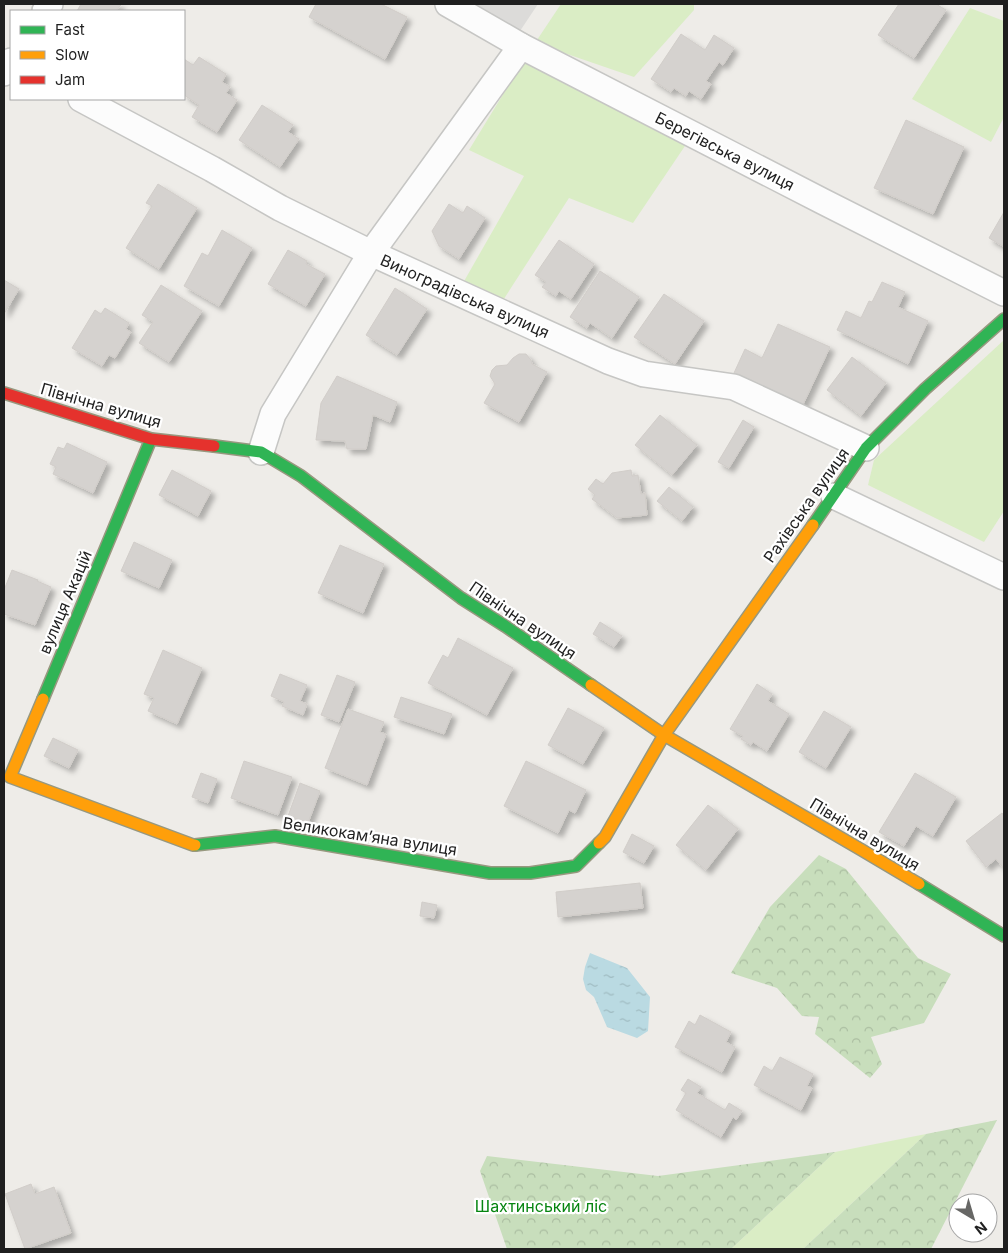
<svg xmlns="http://www.w3.org/2000/svg" width="1008" height="1253" viewBox="0 0 1008 1253" font-family="Inter,sans-serif">
	<style>
		.religious { fill: #dcdbd9 }
		.grass { fill: #daedc5 }
		.forest { fill: url(#forest-crowns) }
		.water { fill: url(#water-ripples) }
		.building { fill: #d5d2cf; stroke: #d1cdc9; filter: url(#shadow) }
		.lines { fill: none; stroke-linecap: round; stroke-linejoin: round }
		.street-casing { stroke: #c6c6c4; stroke-width: 28 }
		.fast-casing { stroke: #97987f; stroke-width: 14 }
		.slow-casing { stroke: #97987f; stroke-width: 14 }
		.jam-casing { stroke: #97987f; stroke-width: 14 }
		.street { stroke: #fcfcfc; stroke-width: 25 }
		.fast { stroke: #30b455; stroke-width: 11 }
		.slow { stroke: #ff9f0a; stroke-width: 11 }
		.jam { stroke: #e5322d; stroke-width: 11 }
		.labels { text-anchor: middle; stroke-width: 4.5; stroke-linejoin: round; paint-order: stroke }
		.street-label { font-size: 16px; fill: #1f1f1f; stroke: #fff }
		.park-label { font-size: 16px; fill: #068510; stroke: #fff }
	</style>
	<defs>
		<pattern id="forest-crowns" width="20" height="18" patternUnits="userSpaceOnUse" patternTransform="scale(1.25)"><rect width="20" height="18" fill="#c8debc"/><path d="M2 6a3 3 0 1 1 6 0M12 15a3 3 0 1 1 6 0" fill="none" stroke="#abbea1"/></pattern>
		<pattern id="water-ripples" width="26" height="14" patternUnits="userSpaceOnUse" patternTransform="scale(1.25)"><rect width="26" height="14" fill="#badae2"/><path d="M2 4q2-2 4 0t4 0M15 11q2-2 4 0t4 0" fill="none" stroke="#9fbbc1"/></pattern>
		<filter id="shadow"><feDropShadow dx="4.5" dy="4.5" stdDeviation="2.5" flood-color="#0004"/></filter>
	</defs>
	<rect width="100%" height="100%" fill="#eeece8"/>
	<polygon class="religious" points="465,4 538,4 518,34"/>
	<g class="grass">
		<polygon points="561,4 694,4 694,10 634,77 535,43"/>
		<polygon points="970,8 1004,21 1004,117 991,142 912,99"/>
		<polygon points="526,57 687,143 633,223 569,198 500,305 463,283 524,176 469,150"/>
		<polygon points="1004,340 1004,511 984,542 868,485 874,460"/>
		<polygon points="926,1134 803,1249 731,1249 835,1152"/>
	</g>
	<g class="forest">
		<polygon points="819,855 846,869 918,958 951,974 924,1023 871,1037 882,1064 870,1078 815,1034 819,1017 802,1016 777,988 731,973 770,907"/>
		<polygon points="997,1120 931,1249 803,1249 926,1134"/>
		<polygon points="835,1152 731,1249 507,1249 480,1171 487,1156 658,1176"/>
	</g>
	<polygon class="water" points="590,953 627,968 650,997 648,1031 637,1038 607,1027 594,997 586,990 583,979 585,967"/>
	<g class="building">
		<polygon points="81,4 119,4 121,5 116,11 77,11"/>
		<polygon points="316,4 381,4 407,17 385,59 309,17"/>
		<polygon points="899,4 936,4 946,10 914,58 878,35"/>
		<polygon points="681,34 705,50 714,35 734,48 723,65 719,62 706,81 711,84 701,99 689,91 686,96 674,88 671,92 651,79"/>
		<polygon points="199,57 226,74 222,82 230,87 226,93 237,100 217,132 192,117 199,105 184,95 184,59 193,65"/>
		<polygon points="262,105 293,125 288,132 299,139 280,167 239,140"/>
		<polygon points="906,120 964,147 933,214 874,188"/>
		<polygon points="158,184 197,208 159,269 126,248 152,206 146,203"/>
		<polygon points="449,204 463,213 467,206 485,218 459,259 439,246 432,231"/>
		<polygon points="1004,212 1004,247 989,238"/>
		<polygon points="222,230 252,248 219,306 184,286 202,253 208,256"/>
		<polygon points="559,240 594,264 571,299 559,291 556,296 542,287 546,282 535,275"/>
		<polygon points="288,250 307,261 306,264 325,274 306,306 268,284"/>
		<polygon points="600,271 639,297 612,338 590,323 587,328 570,317"/>
		<polygon points="4,280 19,289 4,314"/>
		<polygon points="882,282 905,292 898,307 928,321 908,364 837,330 846,311 861,318 869,301 872,302"/>
		<polygon points="161,285 202,311 169,362 139,343 153,322 142,315"/>
		<polygon points="395,288 427,309 397,355 366,335"/>
		<polygon points="664,294 704,321 675,364 634,337"/>
		<polygon points="105,308 129,323 126,329 131,332 115,358 109,355 102,366 72,348 95,310 101,314"/>
		<polygon points="778,324 830,347 800,411 757,391 760,385 734,373 745,349 762,358"/>
		<polygon points="519,354 526,354 531,360 532,364 547,372 519,422 484,403 495,384 490,376 492,370 496,366 507,365 513,358"/>
		<polygon points="852,357 886,383 861,416 827,390"/>
		<polygon points="337,376 397,402 390,422 373,415 366,449 347,449 345,441 316,440 321,403"/>
		<polygon points="660,415 697,445 672,475 635,445"/>
		<polygon points="743,420 754,427 729,468 718,462"/>
		<polygon points="67,443 107,462 93,493 53,474 56,467 50,464 58,447 64,449"/>
		<polygon points="172,470 211,491 198,516 159,495"/>
		<polygon points="631,470 632,476 638,475 641,494 645,493 647,515 617,518 592,499 595,495 588,489 596,479 603,484 612,473"/>
		<polygon points="669,487 693,507 682,521 657,501"/>
		<polygon points="134,542 172,560 159,588 121,571"/>
		<polygon points="340,545 384,564 363,613 318,593"/>
		<polygon points="12,570 38,580 37,581 51,587 35,625 4,614 4,590"/>
		<polygon points="600,622 622,636 614,647 593,634"/>
		<polygon points="458,638 513,668 487,715 428,683 443,655 448,658"/>
		<polygon points="163,650 202,668 177,724 148,711 154,698 144,694"/>
		<polygon points="280,674 307,685 300,701 307,704 303,715 282,706 284,702 271,696"/>
		<polygon points="337,675 355,682 339,722 321,715"/>
		<polygon points="757,684 772,694 768,701 789,714 767,751 753,742 751,745 741,739 743,736 730,729"/>
		<polygon points="401,697 452,714 444,734 394,717"/>
		<polygon points="568,708 604,728 583,764 548,745"/>
		<polygon points="348,709 384,722 380,732 386,734 367,785 325,768"/>
		<polygon points="824,711 851,727 826,768 799,752"/>
		<polygon points="53,738 78,750 69,768 44,756"/>
		<polygon points="244,761 292,777 278,815 231,798"/>
		<polygon points="526,761 586,790 575,813 569,810 558,833 504,806"/>
		<polygon points="201,773 217,779 208,803 192,797"/>
		<polygon points="915,773 956,797 933,836 916,826 904,846 879,832"/>
		<polygon points="300,783 320,791 308,823 288,816"/>
		<polygon points="708,805 738,829 706,870 676,845"/>
		<polygon points="1002,813 1004,816 1004,869 996,859 986,867 966,841"/>
		<polygon points="632,834 654,846 644,863 623,852"/>
		<polygon points="640,883 643,908 558,917 556,892"/>
		<polygon points="422,902 437,905 434,918 420,916"/>
		<polygon points="700,1015 731,1032 726,1042 735,1047 722,1072 675,1047 689,1021 695,1025"/>
		<polygon points="780,1057 813,1074 807,1086 812,1088 801,1110 754,1085 764,1066 772,1071"/>
		<polygon points="688,1079 701,1087 697,1093 725,1110 729,1103 742,1111 736,1120 733,1117 721,1137 676,1110 686,1093 681,1090"/>
		<polygon points="31,1184 35,1194 54,1187 71,1233 25,1249 5,1194"/>
	</g>
	<g class="lines">
		<g class="street-casing">
			<g id="street">
				<polyline points="448,4 521,46 822,201 1004,293"/>
				<polyline points="45,11 50,4"/>
				<polyline points="4,73 11,61"/>
				<polyline points="81,99 212,169 280,208 371,253 608,361 644,374 734,387 866,448"/>
				<polyline points="261,452 273,414 371,253 521,46"/>
				<polyline points="834,496 1004,577"/>
			</g>
		</g>
		<g class="fast-casing">
			<g id="fast">
				<polyline points="214,446 261,452 301,476 461,598 505,626 591,685"/>
				<polyline points="813,525 866,448 925,389 1004,319"/>
				<polyline points="43,699 151,439"/>
				<polyline points="195,845 275,836 490,873 530,873 576,866 599,843"/>
				<polyline points="919,884 1004,936"/>
			</g>
		</g>
		<g class="slow-casing">
			<g id="slow">
				<polyline points="591,685 664,735 860,849 919,884"/>
				<polyline points="43,699 10,777 193,845 195,845"/>
				<polyline points="599,843 605,837 664,735 813,525"/>
			</g>
		</g>
		<g class="jam-casing">
			<polyline id="jam" points="4,393 151,439 214,446"/>
		</g>
		<use href="#street" class="street"/>
		<use href="#fast" class="fast"/>
		<use href="#slow" class="slow"/>
		<use href="#jam" class="jam"/>
	</g>
	<g class="labels">
		<g class="street-label">
			<text transform="translate(725 151) rotate(27)" y="6">Берегівська вулиця</text>
			<text transform="translate(465 296) rotate(24)" y="6">Виноградівська вулиця</text>
			<text transform="translate(101 405) rotate(16)" y="6">Північна вулиця</text>
			<text transform="translate(806 505) rotate(-55)" y="6">Рахівська вулиця</text>
			<text transform="translate(65 602) rotate(-67)" y="6">вулиця Акацій</text>
			<text transform="translate(523 620) rotate(34)" y="6">Північна вулиця</text>
			<text transform="translate(865 834) rotate(31)" y="6">Північна вулиця</text>
			<text transform="translate(370 836) rotate(9)" y="6">Великокамʼяна вулиця</text>
		</g>
		<g class="park-label">
			<text x="541" y="1212">Шахтинський ліс</text>
		</g>
	</g>
	<rect width="1008" height="1253" fill="none" stroke="#1f1f1f" stroke-width="10"/>
	<rect x="10" y="10" width="175" height="90" fill="#ffffff" stroke="#a5a5a5"/>
	<rect x="20" y="26" width="25" height="8" fill="#30b455" stroke="#a5a5a5"/>
	<text x="55" y="35" font-size="15" fill="#1f1f1f">Fast</text>
	<rect x="20" y="51" width="25" height="8" fill="#ff9f0a" stroke="#a5a5a5"/>
	<text x="55" y="60" font-size="15" fill="#1f1f1f">Slow</text>
	<rect x="20" y="76" width="25" height="8" fill="#e5322d" stroke="#a5a5a5"/>
	<text x="55" y="85" font-size="15" fill="#1f1f1f">Jam</text>
	<g transform="translate(973 1218) rotate(142)"><circle r="24" fill="#ffffff" stroke="#a5a5a5"/>
	<path d="M0-4L9 19L0 12L-9 19Z" fill="#676765"/>
	<text y="-8" font-size="14" font-weight="bold" text-anchor="middle" fill="#1f1f1f">N</text>
	</g>
</svg>
